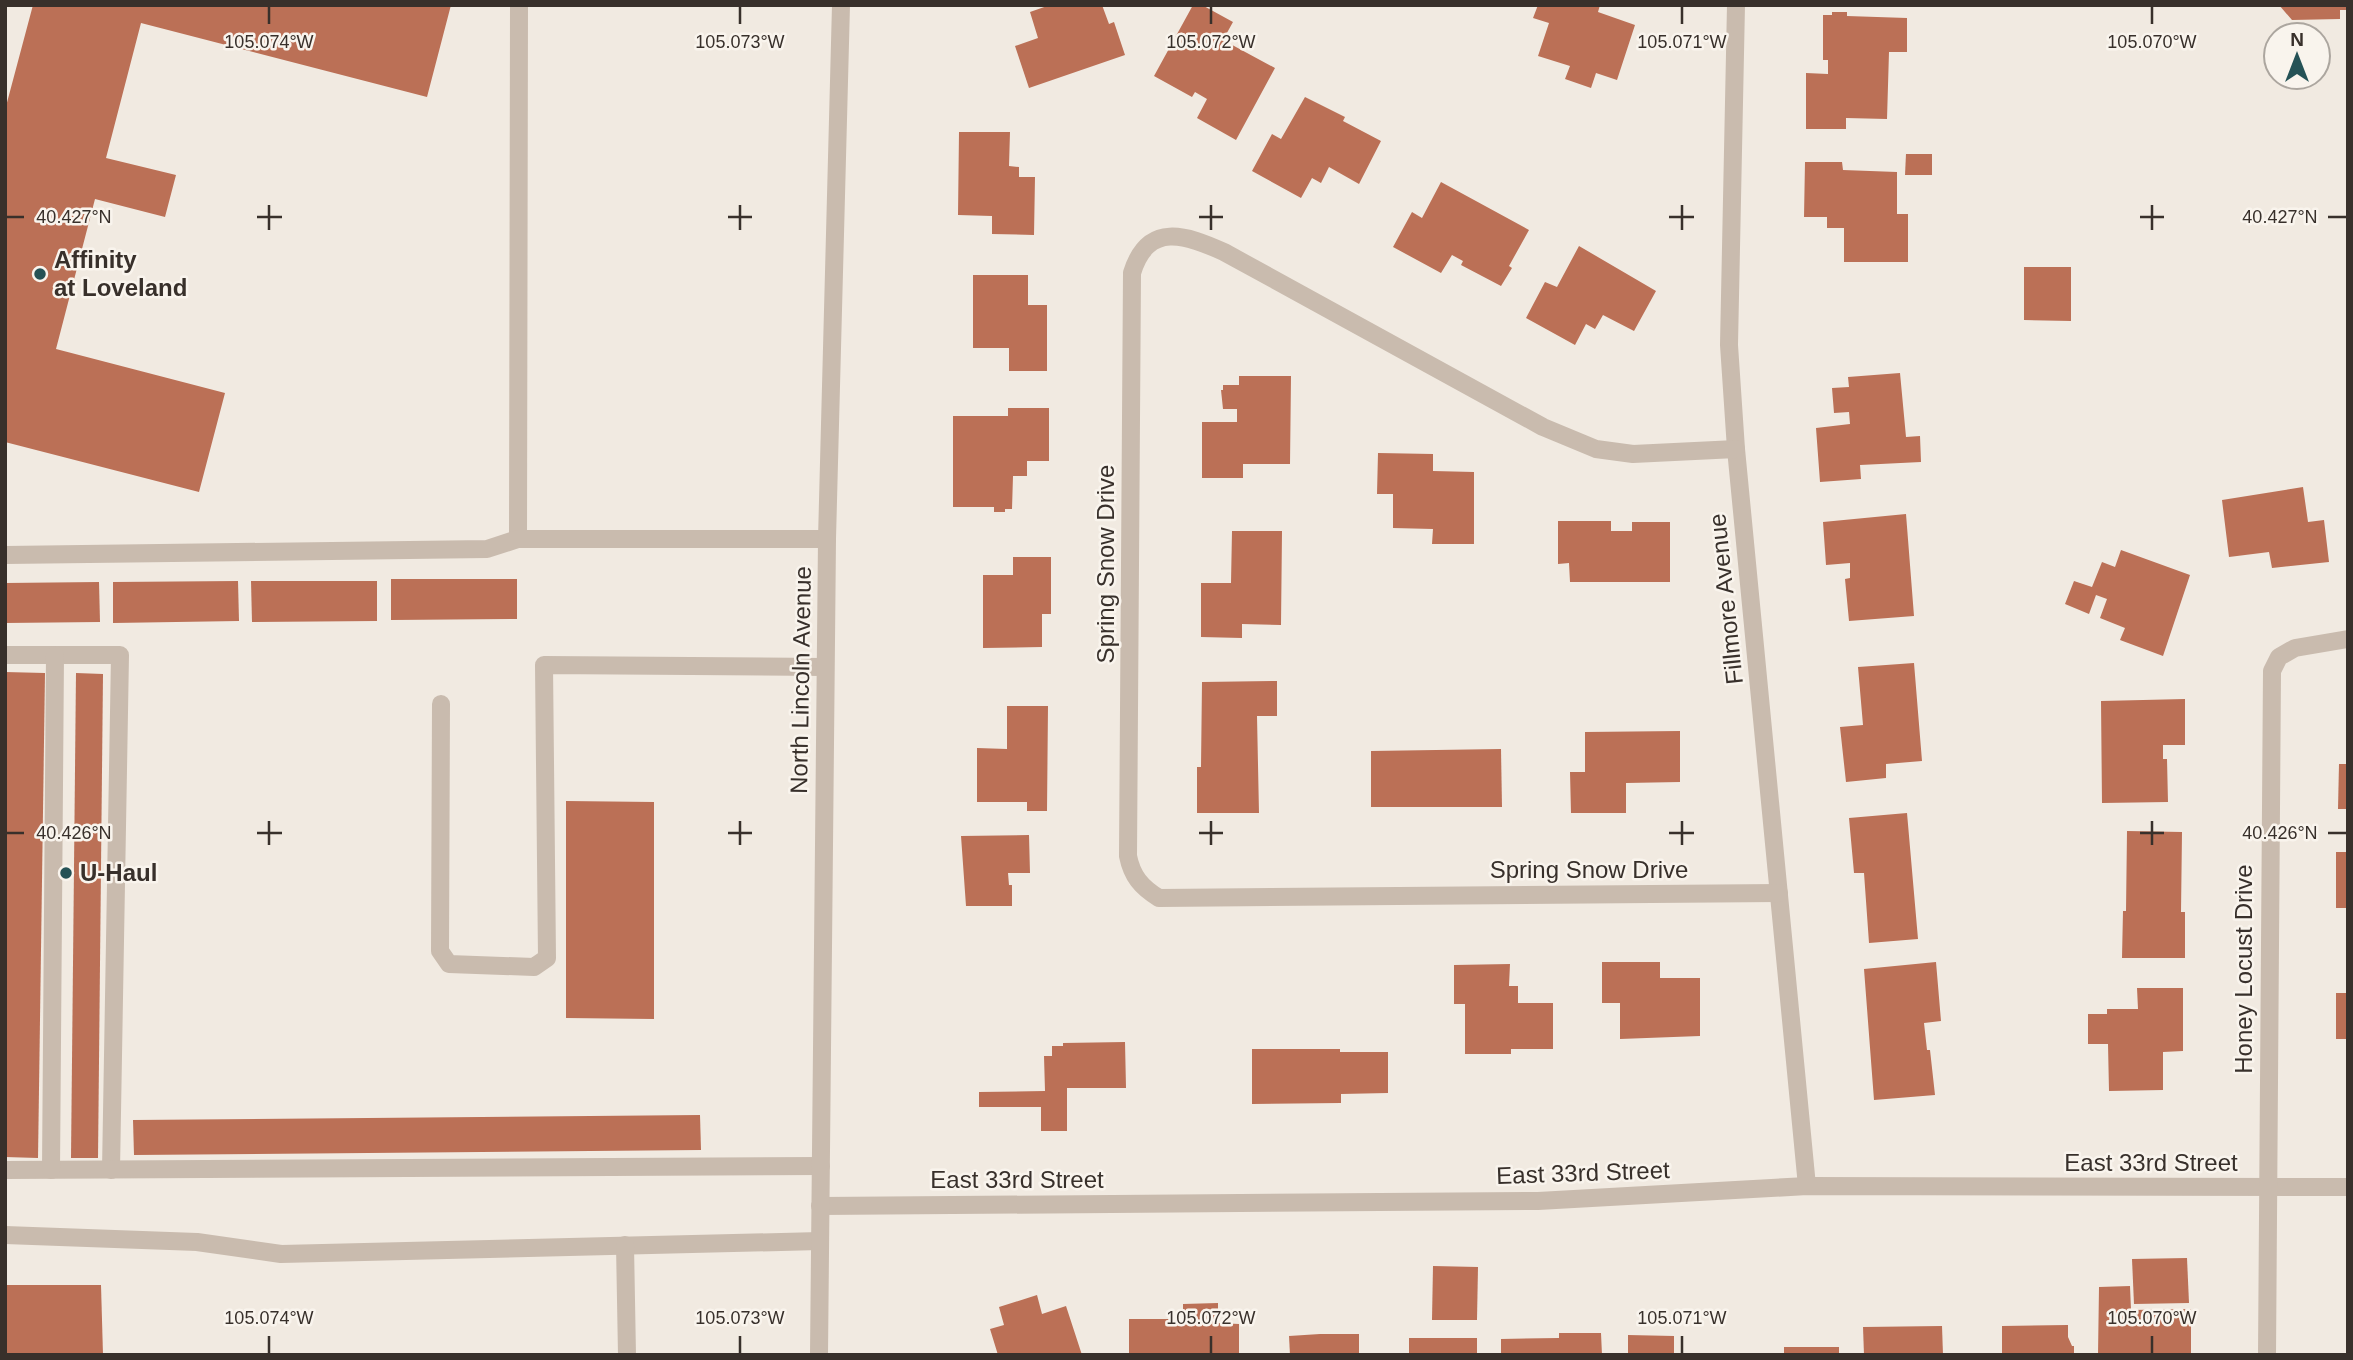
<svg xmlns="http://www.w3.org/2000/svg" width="2353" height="1360" viewBox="0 0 2353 1360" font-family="Helvetica,sans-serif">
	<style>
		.building { fill: #bb7056 }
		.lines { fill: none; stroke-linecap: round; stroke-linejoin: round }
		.minor { stroke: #c9bbae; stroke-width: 18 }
		.ticks { fill: none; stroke: #38302b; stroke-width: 2.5 }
		.poi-dot { fill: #255256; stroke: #f9f4ed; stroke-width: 2.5 }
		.labels { text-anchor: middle; stroke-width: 5; stroke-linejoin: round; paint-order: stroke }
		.poi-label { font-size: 24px; font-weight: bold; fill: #38302b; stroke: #f9f4ed; text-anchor: start }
		.street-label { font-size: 24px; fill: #38302b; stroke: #f9f4ed }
		.ticks-label { font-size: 18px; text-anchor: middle; fill: #38302b; stroke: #f9f4ed; stroke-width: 5; stroke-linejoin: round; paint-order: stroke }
	</style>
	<rect width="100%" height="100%" fill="#f1eae1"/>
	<g class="building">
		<polygon points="33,5 451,5 427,97 141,23 106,158 176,175 165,217 95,199 56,349 225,393 199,492 5,442 5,110"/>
		<polygon points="1050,5 1102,5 1109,24 1114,22 1125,55 1029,88 1015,46 1038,38 1030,12"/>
		<polygon points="1193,5 1202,5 1233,22 1223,40 1275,68 1236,140 1197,118 1207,99 1195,92 1192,97 1154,76"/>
		<polygon points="1538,5 1600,5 1598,12 1635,25 1617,80 1596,73 1591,88 1565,79 1570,66 1538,56 1549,23 1533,18"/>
		<polygon points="2279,5 2348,5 2348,10 2340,10 2340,19 2292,20"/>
		<polygon points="1832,12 1847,12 1847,16 1907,18 1907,52 1889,52 1887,119 1846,118 1846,129 1806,129 1806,73 1828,74 1828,60 1823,60 1823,15 1832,15"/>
		<polygon points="1305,97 1345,117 1343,121 1381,141 1359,184 1329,167 1321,183 1312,178 1301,198 1252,171 1272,134 1281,139"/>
		<polygon points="959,132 1010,132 1009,166 1019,167 1019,177 1035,177 1034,235 992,234 992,216 958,215"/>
		<polygon points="1906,154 1932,154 1932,175 1905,175"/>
		<polygon points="1805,162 1842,162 1843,170 1897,172 1897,214 1908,214 1908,262 1844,262 1844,228 1827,228 1827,217 1804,217"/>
		<polygon points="1441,182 1529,230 1509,266 1512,268 1501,286 1461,265 1463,261 1452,255 1441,273 1393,247 1412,212 1422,218"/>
		<polygon points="1579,246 1656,291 1634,331 1603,315 1595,329 1586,324 1575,345 1526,318 1545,282 1557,287"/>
		<polygon points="2024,267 2071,267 2071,321 2024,320"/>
		<polygon points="973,275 1028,275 1028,305 1047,305 1047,371 1009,371 1009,348 973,348"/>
		<polygon points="1900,373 1906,437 1920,436 1921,462 1860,465 1861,479 1820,482 1816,428 1850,424 1849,412 1834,413 1832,388 1849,387 1848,377"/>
		<polygon points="1239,376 1291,376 1290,464 1243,464 1243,478 1202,478 1202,422 1237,422 1237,409 1223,409 1221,390 1223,390 1223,385 1239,385"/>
		<polygon points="1008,408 1049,408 1049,461 1027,461 1027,476 1013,476 1012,509 1005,509 1005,512 994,512 994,507 953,507 953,416 1008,416"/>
		<polygon points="1378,453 1433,454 1433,471 1474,472 1474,544 1432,544 1433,529 1393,528 1393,494 1377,494"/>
		<polygon points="2303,487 2308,522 2324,520 2329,562 2272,568 2269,552 2229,557 2222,500"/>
		<polygon points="1906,514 1914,616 1849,621 1845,579 1850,578 1850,563 1826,565 1823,522"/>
		<polygon points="1558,521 1611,521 1611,531 1632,531 1632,522 1670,522 1670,582 1570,582 1569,563 1558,564"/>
		<polygon points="1232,531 1282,531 1281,625 1242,624 1242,638 1201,637 1201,583 1231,583"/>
		<polygon points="2121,550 2190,575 2163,656 2120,640 2125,628 2100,618 2107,599 2096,595 2089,614 2065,604 2074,581 2092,587 2102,562 2115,567"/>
		<polygon points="1013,557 1051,557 1051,614 1042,614 1042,647 983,648 983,575 1013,575"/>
		<polygon points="391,579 517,579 517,619 391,620"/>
		<polygon points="238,581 239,621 113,623 113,582"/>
		<polygon points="251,581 377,581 377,621 252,622"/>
		<polygon points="99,582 100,622 5,623 5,583"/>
		<polygon points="1914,663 1922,761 1886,764 1886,778 1846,782 1840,727 1863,725 1858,667"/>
		<polygon points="5,672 45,673 38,1158 5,1157"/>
		<polygon points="76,673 103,674 98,1158 71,1158"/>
		<polygon points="1277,681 1277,716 1257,716 1259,813 1197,813 1197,767 1201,767 1202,682"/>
		<polygon points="2185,699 2185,745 2163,745 2163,759 2167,759 2168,802 2102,803 2101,701"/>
		<polygon points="1007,706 1048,706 1047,811 1027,811 1027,802 977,802 977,748 1007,749"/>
		<polygon points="1680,731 1680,782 1626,783 1626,813 1571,813 1570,772 1585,772 1585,732"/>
		<polygon points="1501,749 1502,807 1371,807 1371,751"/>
		<polygon points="2339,764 2348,764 2348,809 2338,809"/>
		<polygon points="566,801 654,802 654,1019 566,1018"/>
		<polygon points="1907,813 1918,939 1869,943 1864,873 1854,873 1849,818"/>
		<polygon points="2127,831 2182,832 2181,912 2185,912 2185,958 2122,958 2123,911 2126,911"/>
		<polygon points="1029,835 1030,873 1008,873 1009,885 1012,885 1012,906 966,906 961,836"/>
		<rect x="2336" y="852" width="12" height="56"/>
		<polygon points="1602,962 1660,962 1660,978 1700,978 1700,1036 1620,1039 1620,1003 1602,1003"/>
		<polygon points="1936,962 1941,1021 1924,1023 1927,1050 1930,1050 1935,1095 1874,1100 1864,969"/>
		<polygon points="1510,964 1509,986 1518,986 1518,1003 1553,1003 1553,1049 1511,1049 1511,1054 1465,1054 1465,1004 1454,1004 1454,965"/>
		<polygon points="2137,988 2183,988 2183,1051 2163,1052 2163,1090 2109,1091 2108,1044 2088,1044 2088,1014 2107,1014 2107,1009 2138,1009"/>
		<rect x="2336" y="993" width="12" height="46"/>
		<polygon points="1125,1042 1126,1088 1067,1088 1067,1131 1041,1131 1041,1107 979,1107 979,1092 1045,1091 1044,1056 1052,1056 1052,1046 1063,1046 1063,1043"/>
		<polygon points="1252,1049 1340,1049 1340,1052 1388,1052 1388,1093 1341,1094 1341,1103 1252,1104"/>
		<polygon points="700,1115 701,1150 134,1155 133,1120"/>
		<polygon points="2187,1258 2189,1303 2134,1304 2132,1259"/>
		<polygon points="1433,1266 1478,1267 1477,1320 1432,1320"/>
		<polygon points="5,1285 101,1285 103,1355 5,1355"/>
		<polygon points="2130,1286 2131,1310 2191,1309 2191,1355 2098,1355 2099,1287"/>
		<polygon points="1037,1295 1042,1314 1066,1306 1082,1355 998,1355 990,1329 1004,1325 999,1307"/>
		<polygon points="1218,1303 1218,1323 1239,1324 1239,1355 1129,1355 1129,1319 1174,1319 1174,1324 1183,1323 1183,1304"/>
		<polygon points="2068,1325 2068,1337 2072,1346 2074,1346 2074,1355 2002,1355 2002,1326"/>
		<polygon points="1942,1326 1943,1355 1864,1355 1863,1327"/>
		<polygon points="1559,1333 1601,1333 1602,1355 1501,1355 1501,1339 1559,1338"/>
		<polygon points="1320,1334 1359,1334 1359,1355 1290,1355 1289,1336"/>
		<polygon points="1628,1335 1674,1336 1674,1355 1628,1355"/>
		<rect x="1409" y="1338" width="68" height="17"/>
		<rect x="1784" y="1347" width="55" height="8"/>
	</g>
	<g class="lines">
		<g class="minor">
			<polyline points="1736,5 1729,345 1736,449 1807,1186"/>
			<path d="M1736,449L1633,454L1596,449L1543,427L1224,252C1186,235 1148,221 1132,273L1128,856C1132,876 1141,887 1159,898L1779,893"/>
			<polyline points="518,539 519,5"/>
			<polyline points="5,555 487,549 518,539 827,539"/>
			<polyline points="5,655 120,655 111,1170"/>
			<polyline points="441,704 440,951 449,964 534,967 547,958 544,665 825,667"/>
			<polyline points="5,1170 821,1166"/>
			<polyline points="51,1170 55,655"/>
			<polyline points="820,1206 1538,1201 1807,1186 2348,1187"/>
			<polyline points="5,1235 197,1242 281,1254 820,1241"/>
			<polyline points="625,1245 627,1355"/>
			<polyline points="819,1355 827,539 841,5"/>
			<polyline points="2267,1355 2272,671 2279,657 2295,648 2348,639"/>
		</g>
	</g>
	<path class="ticks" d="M269,7V24M740,7V24M1211,7V24M1682,7V24M2152,7V24M269,205V230M740,205V230M1211,205V230M1682,205V230M2152,205V230M7,217H24M257,217H282M728,217H752M1199,217H1223M1669,217H1694M2140,217H2164M2328,217H2346M269,821V845M740,821V845M1211,821V845M1682,821V845M2152,821V845M7,833H24M257,833H282M728,833H752M1199,833H1223M1669,833H1694M2140,833H2164M2328,833H2346M269,1336V1353M740,1336V1353M1211,1336V1353M1682,1336V1353M2152,1336V1353"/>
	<g class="poi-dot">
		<circle cx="40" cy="274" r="7"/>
		<circle cx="66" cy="873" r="7"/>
	</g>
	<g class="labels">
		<g class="poi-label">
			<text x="54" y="268">Affinity<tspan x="54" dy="28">at Loveland</tspan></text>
			<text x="80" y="881">U-Haul</text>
		</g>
		<g class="street-label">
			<text transform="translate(1106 564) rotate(-90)" y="8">Spring Snow Drive</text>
			<text transform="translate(1726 599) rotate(-96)" y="8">Fillmore Avenue</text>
			<text transform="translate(801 680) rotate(-89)" y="8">North Lincoln Avenue</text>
			<text x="1589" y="878">Spring Snow Drive</text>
			<text transform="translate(2244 969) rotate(-90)" y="8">Honey Locust Drive</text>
			<text x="2151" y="1171">East 33rd Street</text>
			<text transform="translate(1583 1173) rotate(-2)" y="8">East 33rd Street</text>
			<text x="1017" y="1188">East 33rd Street</text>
		</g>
	</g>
	<g class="ticks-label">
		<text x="269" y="48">105.074°W</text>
		<text x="740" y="48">105.073°W</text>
		<text x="1211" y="48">105.072°W</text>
		<text x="1682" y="48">105.071°W</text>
		<text x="2152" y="48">105.070°W</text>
		<text x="74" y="223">40.427°N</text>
		<text x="2280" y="223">40.427°N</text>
		<text x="74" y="839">40.426°N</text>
		<text x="2280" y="839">40.426°N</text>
		<text x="269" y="1324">105.074°W</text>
		<text x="740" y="1324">105.073°W</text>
		<text x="1211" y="1324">105.072°W</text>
		<text x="1682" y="1324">105.071°W</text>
		<text x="2152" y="1324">105.070°W</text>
	</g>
	<rect width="2353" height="1360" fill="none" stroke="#38302b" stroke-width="14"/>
	<g transform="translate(2297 56)"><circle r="33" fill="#f9f4ed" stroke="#aca69f" stroke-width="2"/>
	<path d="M0-5L12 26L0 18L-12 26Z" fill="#255256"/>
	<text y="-10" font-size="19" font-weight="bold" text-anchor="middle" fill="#38302b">N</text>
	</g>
</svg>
